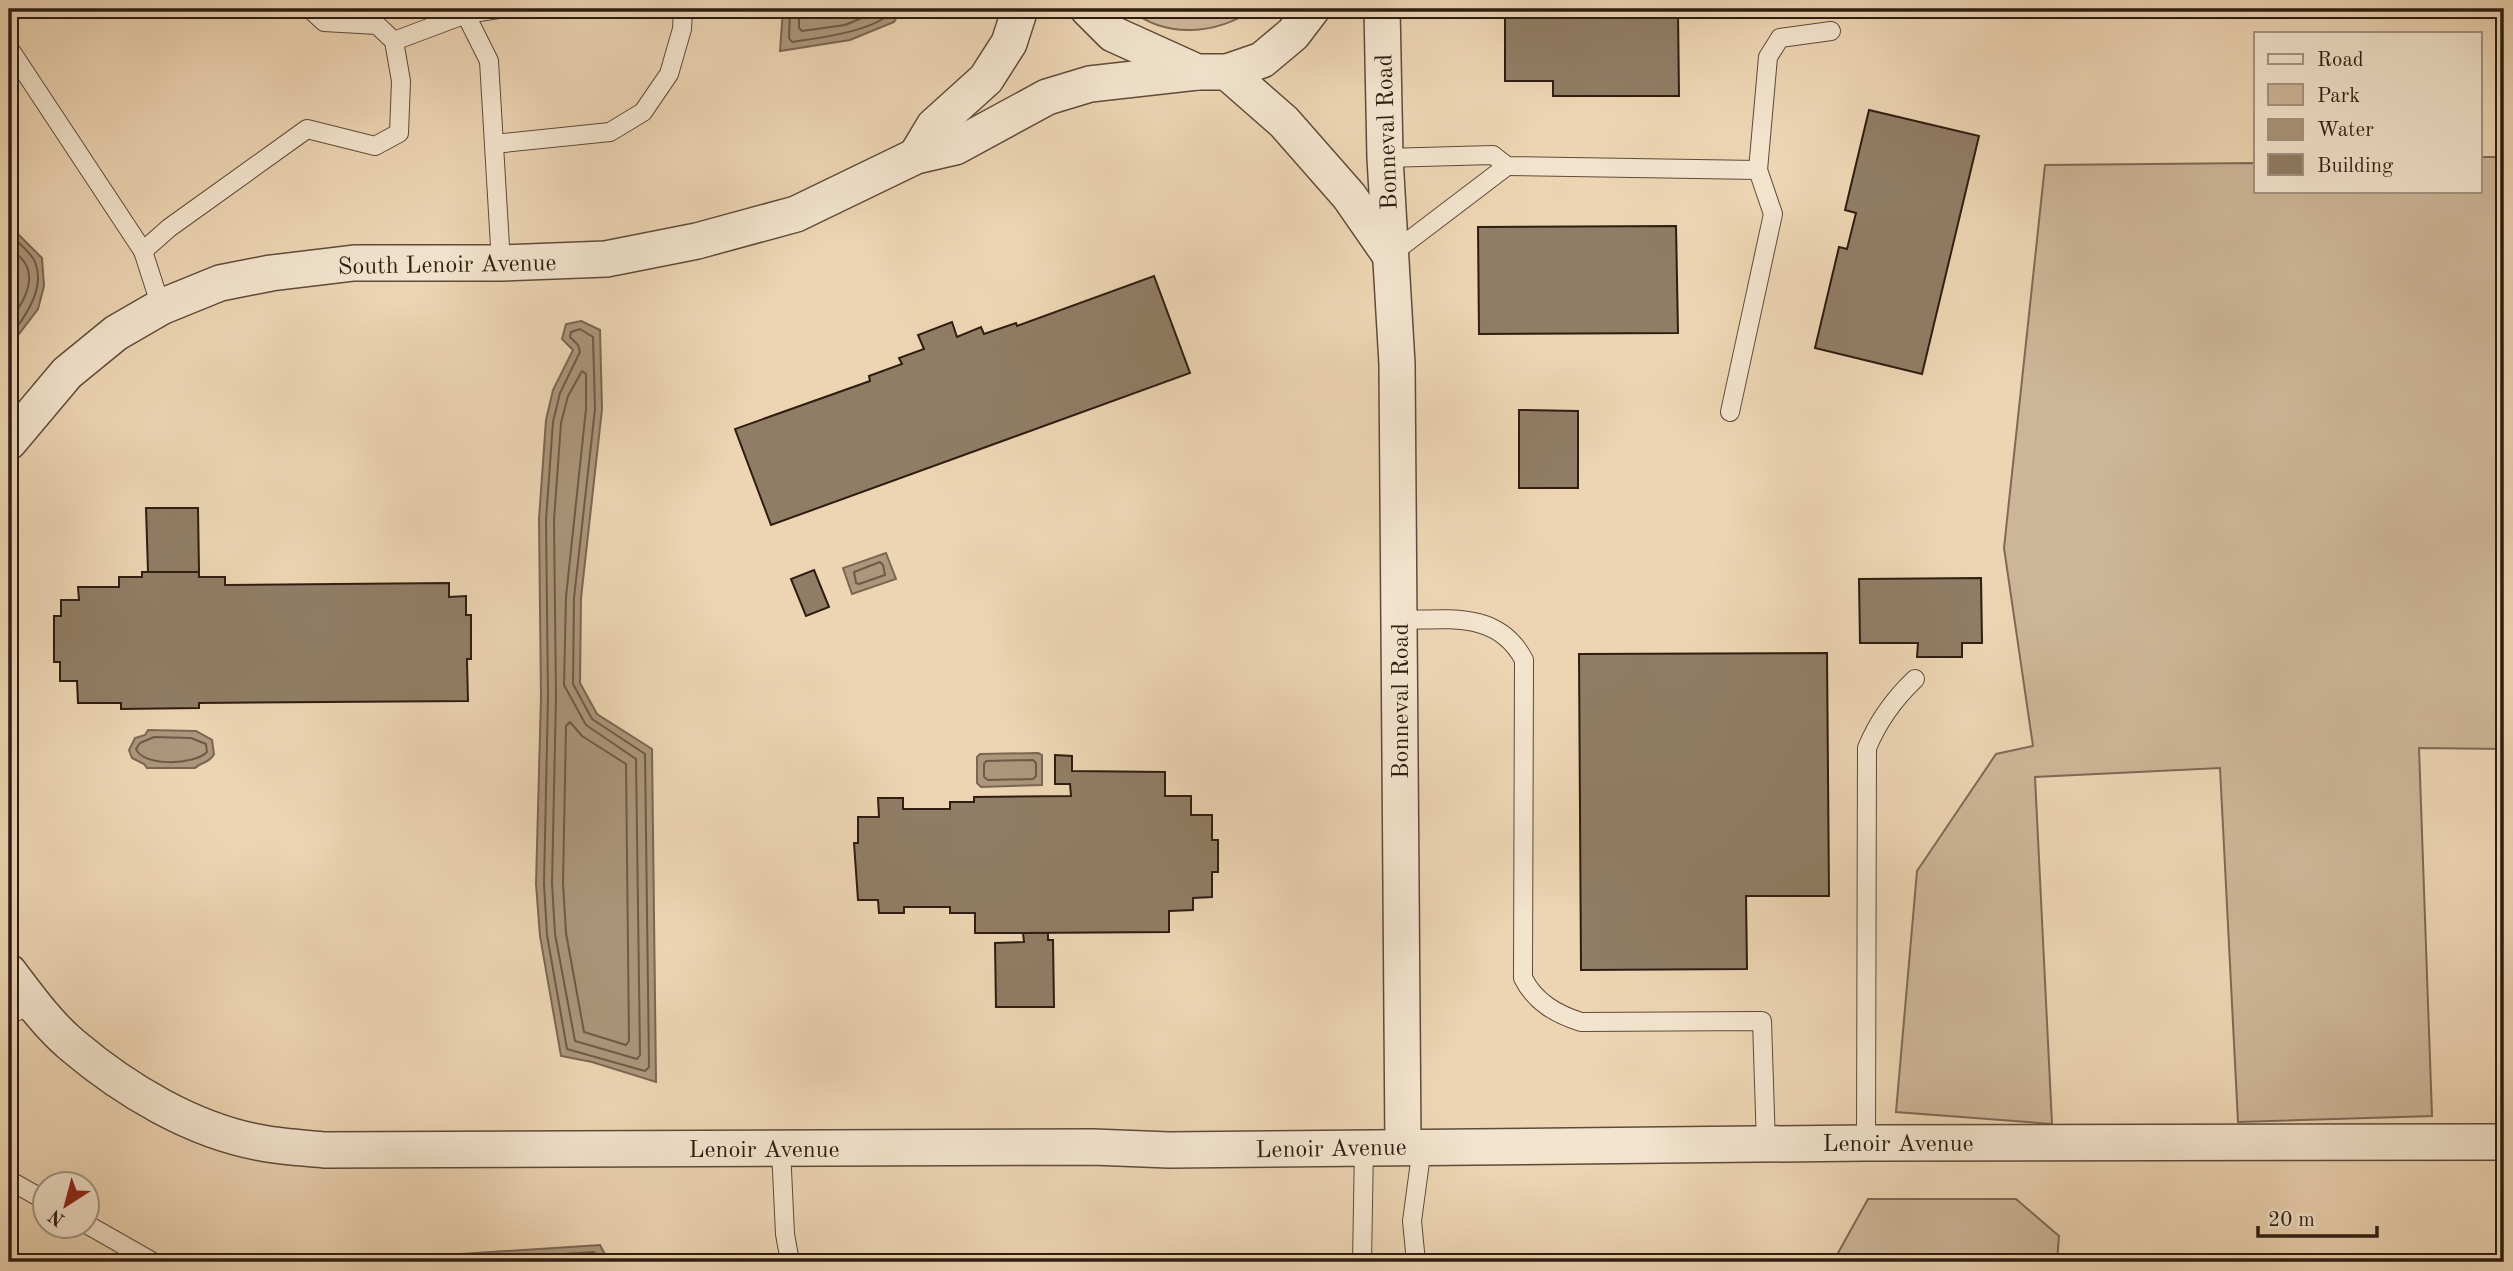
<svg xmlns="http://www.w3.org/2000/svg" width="2513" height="1271" viewBox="0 0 2513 1271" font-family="'Old Standard TT',serif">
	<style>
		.green { fill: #cdb698; stroke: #7e6a55; stroke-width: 2 }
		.water { fill: #ac967c; stroke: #7a6652; stroke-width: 2 }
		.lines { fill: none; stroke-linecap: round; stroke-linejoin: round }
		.shore { stroke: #6d5a47; stroke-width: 2 }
		.building { fill: #917d66; stroke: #2e1d12; stroke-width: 2 }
		.service-casing { stroke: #5e4b3a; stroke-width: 20 }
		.minor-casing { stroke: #5e4b3a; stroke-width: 38 }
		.service { stroke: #f3e4ce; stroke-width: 18 }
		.minor { stroke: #f3e4ce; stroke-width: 35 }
		.labels { text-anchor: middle; stroke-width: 7; stroke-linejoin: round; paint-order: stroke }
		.street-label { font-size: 24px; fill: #2e1d12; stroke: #f3e4ce }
	</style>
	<rect width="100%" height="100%" fill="#edd5b3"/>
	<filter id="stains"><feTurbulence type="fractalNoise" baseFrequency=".00286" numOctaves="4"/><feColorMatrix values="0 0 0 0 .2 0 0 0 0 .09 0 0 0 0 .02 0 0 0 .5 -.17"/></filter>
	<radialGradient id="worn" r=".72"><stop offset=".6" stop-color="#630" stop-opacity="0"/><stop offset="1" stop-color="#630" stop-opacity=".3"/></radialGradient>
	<g class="green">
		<path d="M1129,9H1254C1216,35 1166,39 1129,9Z"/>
		<polygon points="2480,157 2504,157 2504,749 2419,748 2432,1116 2238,1122 2220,768 2035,777 2052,1124 1896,1112 1917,871 1996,754 2033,746 2004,548 2045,165 2256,163 2256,191 2480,191"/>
		<polygon points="1868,1199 2016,1199 2059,1236 2057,1262 1833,1262"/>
	</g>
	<g class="water">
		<polygon points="783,9 902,9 894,22 850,40 780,51"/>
		<polygon points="9,225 42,258 44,286 38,309 9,347"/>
		<polygon points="581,321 600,330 602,409 581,598 580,683 597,714 652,749 656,1082 592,1062 561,1056 540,936 536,884 541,697 539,519 546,420 553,390 573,350 562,339 566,324"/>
		<polygon points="886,553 896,579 852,594 843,568"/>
		<path d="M148,730L196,731L212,740L214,754C210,763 201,762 195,768H147L144,764L132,758L129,750L135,738L145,735Z"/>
		<polygon points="1038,753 1042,755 1042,785 981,787 977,783 977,757 980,754"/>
		<polygon points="600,1245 609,1262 352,1262 353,1261"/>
	</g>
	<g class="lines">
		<g class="shore">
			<path d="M790,9L789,38L792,42C818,38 879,31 894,9"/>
			<polyline points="799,9 799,28 802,31 845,25 883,9"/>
			<path d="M9,233C16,241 31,252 35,262C46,288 25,318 9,337"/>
			<path d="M9,246C14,251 21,257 25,263C37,283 20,307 9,322"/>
			<polygon points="580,329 593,337 595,409 574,598 573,684 592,719 645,754 649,1067 645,1071 567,1049 547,935 544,884 548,697 546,520 553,422 560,393 580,352 578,345 570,337 571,332"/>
			<polygon points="582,371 586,374 586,409 566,597 564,685 586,725 636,759 640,1055 637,1059 575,1041 555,934 552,883 556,697 554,520 561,423 568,396"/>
			<polygon points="880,562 883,565 885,575 859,584 856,583 854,572"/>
			<polygon points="570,722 582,736 626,764 629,1041 626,1045 584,1032 566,933 563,883 566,726"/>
			<path d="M154,737L191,738L206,744L207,752C195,765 143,767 136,749L140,743Z"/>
			<polygon points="1033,760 1036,763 1036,776 1033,779 988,780 984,777 984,764 986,761"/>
			<polyline points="443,1262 594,1252 601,1262"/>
		</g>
	</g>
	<g class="building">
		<polygon points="1505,9 1613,9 1613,13 1678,13 1679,96 1553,96 1553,81 1505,81"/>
		<polygon points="1869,110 1979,136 1922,374 1815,348 1839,247 1847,249 1856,213 1845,210"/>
		<polygon points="1676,226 1678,333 1479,334 1478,227"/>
		<polygon points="1154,276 1190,373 771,525 735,429 870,381 869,376 902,364 899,358 924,349 918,335 952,322 957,337 981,327 984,334 1016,323 1017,326"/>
		<polygon points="1519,410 1578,411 1578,488 1519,488"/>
		<polygon points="146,508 198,508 199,572 148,572"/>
		<polygon points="814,570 829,607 806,616 791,579"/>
		<polygon points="142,572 199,572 199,577 225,577 225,585 449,583 449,597 466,596 466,615 471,615 471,659 467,659 468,701 199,703 199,708 121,709 121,703 78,703 77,681 60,681 60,662 54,662 54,616 61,616 61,600 79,600 78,587 119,587 119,577 142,577"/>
		<polygon points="1981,578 1982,643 1962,643 1962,657 1917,657 1918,643 1860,643 1859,579"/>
		<polygon points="1827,653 1829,896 1746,896 1747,969 1581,970 1579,654"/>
		<polygon points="1055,755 1072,756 1072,771 1165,772 1165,796 1191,796 1191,815 1212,815 1212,840 1218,840 1218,872 1212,872 1212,897 1193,898 1193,910 1169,911 1169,932 1023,933 975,933 975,913 950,913 950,907 904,907 904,913 879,913 878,900 858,900 854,843 858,843 858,817 879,817 878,798 903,798 903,809 950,809 950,802 974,802 974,797 1071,796 1070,784 1055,784"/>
		<polygon points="1023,933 1048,933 1048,940 1053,940 1054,1007 996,1007 995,943 1024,942"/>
		<polygon points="2212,1258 2213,1262 2166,1262 2165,1259"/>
	</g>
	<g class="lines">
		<g class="service-casing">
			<g id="service">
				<polyline points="463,9 489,61 501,263"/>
				<polyline points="394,41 466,14 498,9"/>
				<polyline points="9,48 143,251 161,307"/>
				<polyline points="494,144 610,132 643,112 669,74 682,29 683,9"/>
				<polyline points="1385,158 1493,155 1507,166 1758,170 1773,214 1730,412"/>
				<polyline points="1758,170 1768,57 1780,38 1831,31"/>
				<polyline points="143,251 169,228 307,129 375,146 399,133 401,81 394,41 377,25 324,22 310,9"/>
				<polyline points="1390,255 1507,166"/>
				<path d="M1399,620C1447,620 1498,610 1524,660L1523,978C1535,1002 1556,1014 1581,1022L1762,1021L1766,1145"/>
				<polyline points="9,1015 33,1004"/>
				<path d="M1866,1143L1867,748C1878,721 1893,700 1915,679"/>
				<polyline points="781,1149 785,1234 790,1262"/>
				<polyline points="9,1180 46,1201"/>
				<polyline points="88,1225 153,1262"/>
				<polyline points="1362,1262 1364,1147"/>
				<polyline points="1416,1262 1412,1221 1422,1147"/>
			</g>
		</g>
		<g class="minor-casing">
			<g id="minor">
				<polyline points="1088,9 1113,34 1197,72 1227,72 1262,60 1293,34 1312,9"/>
				<polyline points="1382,9 1385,158 1397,364 1403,1147"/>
				<polyline points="1227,72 1284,122 1349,196 1390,255"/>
				<polyline points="916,156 934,126 986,79 1009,43 1020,9"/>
				<polyline points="9,442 67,373 116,333 161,307 220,283 271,273 354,263 501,263 606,259 697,241 796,214 916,156 955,147 1047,97 1090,84 1197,72"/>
				<path d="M9,972C28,997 48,1025 72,1045C125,1090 193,1131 262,1143C283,1147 305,1148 326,1150L1093,1147L1169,1150L1866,1143L2504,1142"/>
			</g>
		</g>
		<use href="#service" class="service"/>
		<use href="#minor" class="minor"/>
	</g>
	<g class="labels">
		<g class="street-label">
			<text transform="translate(1386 132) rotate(-92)" y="8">Bonneval Road</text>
			<text transform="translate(447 264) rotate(-1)" y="8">South Lenoir Avenue</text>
			<text transform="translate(1400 701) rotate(-90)" y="8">Bonneval Road</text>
			<text x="1898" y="1151">Lenoir Avenue</text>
			<text transform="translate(1331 1148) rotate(-1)" y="8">Lenoir Avenue</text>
			<text x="764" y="1157">Lenoir Avenue</text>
		</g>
	</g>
	<rect width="2513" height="1271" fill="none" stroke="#edd5b3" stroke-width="35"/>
	<rect x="10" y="10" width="2492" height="1250" fill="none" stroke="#2e1d12" stroke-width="3.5"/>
	<rect x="18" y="18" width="2478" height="1236" fill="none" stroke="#2e1d12" stroke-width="2"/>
	<rect x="2254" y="32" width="228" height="161" fill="#f3e4ce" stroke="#a49483" stroke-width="2"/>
	<rect x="2268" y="54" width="35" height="10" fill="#f3e4ce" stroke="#a49483" stroke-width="2"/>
	<text x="2317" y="66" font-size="21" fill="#2e1d12">Road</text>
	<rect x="2268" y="84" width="35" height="21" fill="#cdb698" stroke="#a49483" stroke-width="2"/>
	<text x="2317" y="102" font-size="21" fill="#2e1d12">Park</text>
	<rect x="2268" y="119" width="35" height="21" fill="#ac967c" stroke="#a49483" stroke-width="2"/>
	<text x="2317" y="136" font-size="21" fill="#2e1d12">Water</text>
	<rect x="2268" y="154" width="35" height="21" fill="#917d66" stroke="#a49483" stroke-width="2"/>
	<text x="2317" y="172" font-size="21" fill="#2e1d12">Building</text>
	<g transform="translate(66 1205) rotate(216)"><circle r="33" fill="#f3e4ce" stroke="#a49483" stroke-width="2"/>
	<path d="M0-5L12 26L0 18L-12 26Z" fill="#8f2418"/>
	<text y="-10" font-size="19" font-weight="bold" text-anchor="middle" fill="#2e1d12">N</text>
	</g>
	<path d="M2258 1226v10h119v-10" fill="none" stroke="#2e1d12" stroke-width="3.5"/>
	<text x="2268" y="1226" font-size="21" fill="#2e1d12" stroke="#f3e4ce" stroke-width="5" paint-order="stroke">20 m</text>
	<rect width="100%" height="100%" filter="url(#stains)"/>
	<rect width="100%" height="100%" fill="url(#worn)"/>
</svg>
